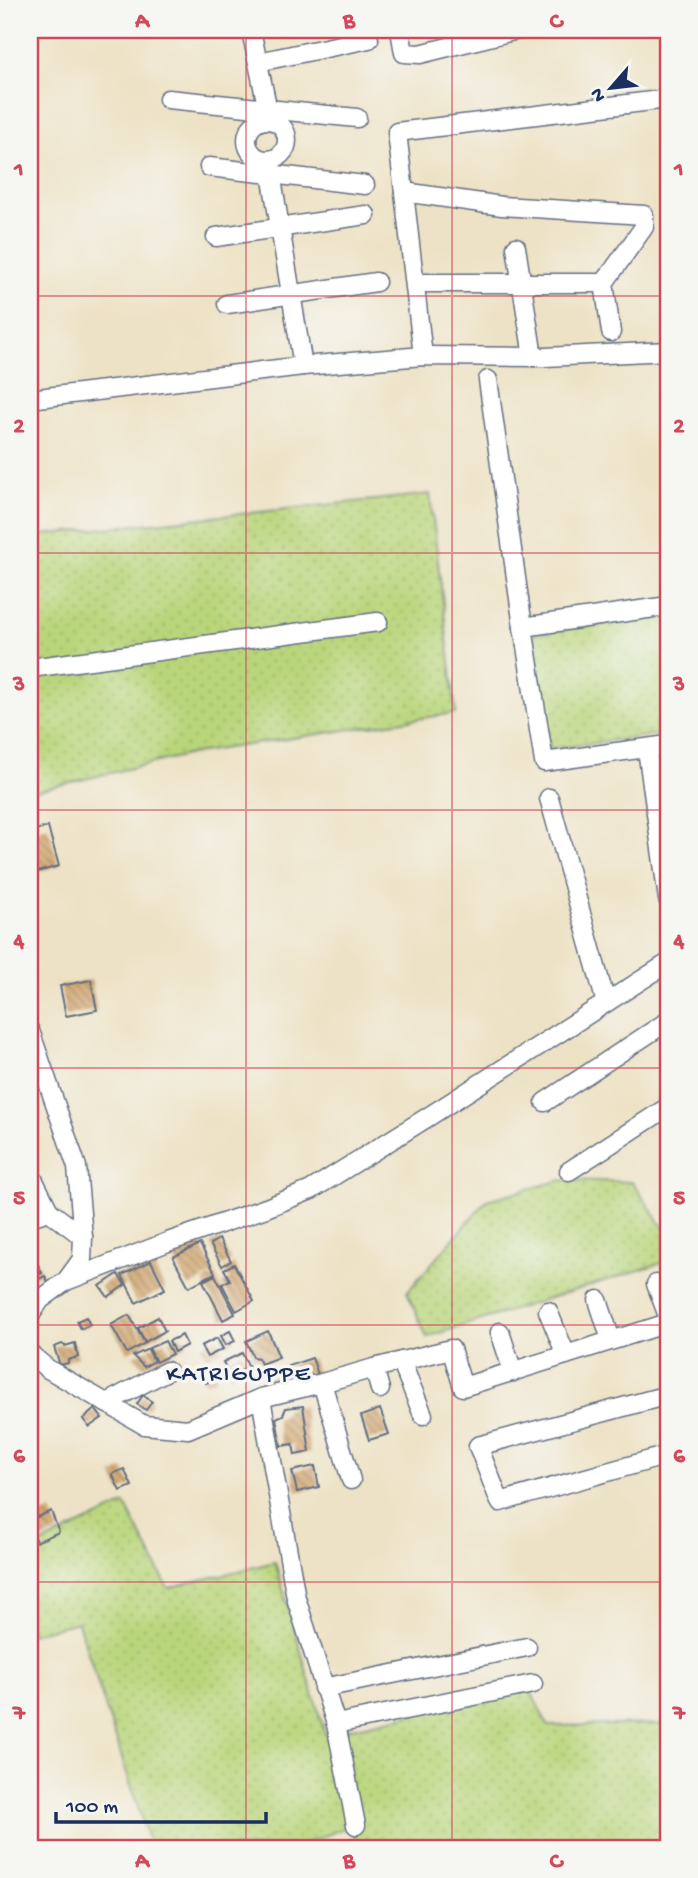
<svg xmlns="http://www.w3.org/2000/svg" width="698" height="1878" viewBox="0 0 698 1878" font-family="'Gochi Hand',sans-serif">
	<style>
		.grass { fill: url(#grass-dots); stroke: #6a826c; stroke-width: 2 }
		.building { fill: url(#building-back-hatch) }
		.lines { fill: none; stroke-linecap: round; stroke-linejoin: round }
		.minor-casing { stroke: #646e82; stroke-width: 21 }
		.minor { stroke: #fff; stroke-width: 18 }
		.grid { fill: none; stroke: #d1495b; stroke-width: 2; stroke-opacity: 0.55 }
		.labels { text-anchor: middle; stroke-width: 7; stroke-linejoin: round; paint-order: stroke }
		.quarter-label { font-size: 24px; letter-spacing: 2px; fill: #1b2f5e; stroke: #f6f6f2 }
		.neatline { fill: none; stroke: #d1495b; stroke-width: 2.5 }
		.grid-label { font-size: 23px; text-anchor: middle; font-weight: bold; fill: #d1495b }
	</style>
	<defs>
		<pattern id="grass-dots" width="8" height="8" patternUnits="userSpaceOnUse" patternTransform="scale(1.75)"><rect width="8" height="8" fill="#b9d57a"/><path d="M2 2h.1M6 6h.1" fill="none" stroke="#9eb76c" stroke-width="1.8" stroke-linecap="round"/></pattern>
		<pattern id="building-back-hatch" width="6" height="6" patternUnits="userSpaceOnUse" patternTransform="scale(1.75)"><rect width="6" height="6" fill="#d2a873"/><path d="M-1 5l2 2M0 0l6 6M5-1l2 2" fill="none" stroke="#aa8962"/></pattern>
	</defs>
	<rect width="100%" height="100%" fill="#f6f6f2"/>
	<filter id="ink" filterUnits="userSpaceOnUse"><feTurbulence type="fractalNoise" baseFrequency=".0143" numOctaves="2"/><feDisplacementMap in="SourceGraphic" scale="14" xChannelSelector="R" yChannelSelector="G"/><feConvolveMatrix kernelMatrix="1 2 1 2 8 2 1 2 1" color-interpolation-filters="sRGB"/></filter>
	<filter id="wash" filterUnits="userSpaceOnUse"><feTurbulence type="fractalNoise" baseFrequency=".00686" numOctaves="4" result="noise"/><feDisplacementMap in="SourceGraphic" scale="28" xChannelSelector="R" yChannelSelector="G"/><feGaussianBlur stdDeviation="1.57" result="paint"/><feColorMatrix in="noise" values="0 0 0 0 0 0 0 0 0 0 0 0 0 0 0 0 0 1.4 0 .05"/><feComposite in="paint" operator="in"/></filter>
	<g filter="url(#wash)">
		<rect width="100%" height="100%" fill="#ede2c5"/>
		<g class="grass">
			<polygon points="430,494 456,713 195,753 30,792 30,536"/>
			<polygon points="668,615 668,733 550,749 533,634"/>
			<polygon points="562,1180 632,1182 668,1234 668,1261 427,1337 407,1292 487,1200"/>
			<polygon points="125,1504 168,1588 275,1562 325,1734 529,1688 548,1726 668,1724 668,1848 357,1848 351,1825 295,1848 151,1848 78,1622 30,1634 30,1549"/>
		</g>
		<g id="blocks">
			<g class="building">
				<polygon points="48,827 59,866 30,874 30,831"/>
				<polygon points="91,980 97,1010 66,1016 60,986"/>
				<polygon points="219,1239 231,1261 222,1266 210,1244"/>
				<polygon points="200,1244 215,1273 189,1287 173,1257"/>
				<polygon points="32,1252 42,1273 30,1279 30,1253"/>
				<polygon points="151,1261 165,1289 136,1303 122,1275"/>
				<polygon points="234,1264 254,1301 236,1311 222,1284 230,1280 224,1269"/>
				<polygon points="118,1274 125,1285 108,1297 100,1286"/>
				<polygon points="215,1275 235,1314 223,1320 203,1281"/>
				<polygon points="45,1276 49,1284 30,1293 30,1283"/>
				<polygon points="129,1315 145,1343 127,1353 111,1325"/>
				<polygon points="86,1317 90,1325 81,1329 77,1321"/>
				<polygon points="158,1317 165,1331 145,1342 138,1328"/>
				<polygon points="230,1331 235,1341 226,1345 221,1336"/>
				<polygon points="268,1331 279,1357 261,1364 258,1358 253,1357 246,1341"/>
				<polygon points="182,1335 187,1345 174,1352 169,1341"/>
				<polygon points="217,1338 223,1349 207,1357 201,1346"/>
				<polygon points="165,1341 172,1354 156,1362 149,1348"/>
				<polygon points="75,1343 78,1357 68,1360 68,1363 60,1365 54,1347 62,1344 65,1346"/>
				<polygon points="148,1349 154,1361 144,1367 133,1356"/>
				<polygon points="242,1353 249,1367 230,1376 223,1362"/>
				<polygon points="312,1358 318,1374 299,1381 296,1376 291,1374 288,1366"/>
				<polygon points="286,1370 292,1386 272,1393 266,1377"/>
				<polygon points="214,1371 217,1378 206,1383 203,1377"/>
				<polygon points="143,1395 152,1402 146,1410 137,1404"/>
				<polygon points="303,1406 310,1452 295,1455 293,1444 281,1446 276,1418 283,1415 286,1408"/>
				<polygon points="95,1409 102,1418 89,1427 83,1419"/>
				<polygon points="380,1409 389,1434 369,1440 361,1416"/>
				<polygon points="315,1466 319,1487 297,1492 292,1471"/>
				<polygon points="124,1469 132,1486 120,1491 112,1474"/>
				<polygon points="51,1511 59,1532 36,1542 30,1526 30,1520"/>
			</g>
		</g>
	</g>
	<g filter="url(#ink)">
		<use href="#blocks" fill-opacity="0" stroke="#646e82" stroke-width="2"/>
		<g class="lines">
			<g class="minor-casing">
				<g id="minor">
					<polyline points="251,30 270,120"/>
					<polyline points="400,30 404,53 420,54 517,30"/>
					<polyline points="148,31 151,30"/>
					<polyline points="258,62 369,39"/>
					<polyline points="168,99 357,118"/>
					<circle cx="267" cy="140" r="20"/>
					<polyline points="269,161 303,366"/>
					<polyline points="209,167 365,185"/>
					<polyline points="404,192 502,206 644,215 644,227 604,283 611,332"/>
					<polyline points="216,237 366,215"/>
					<polyline points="516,247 533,357"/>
					<polyline points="415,283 604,283"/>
					<polyline points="227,304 376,282"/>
					<polyline points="423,356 397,132 668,99"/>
					<polyline points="488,380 523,627"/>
					<polyline points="30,399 303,366 423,356 545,357 668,351"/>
					<polyline points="668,606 523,627 544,762 668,745"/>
					<polyline points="30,668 378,622"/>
					<polyline points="647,749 668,899"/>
					<polyline points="549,798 606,1003"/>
					<polyline points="30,1031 77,1167 83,1237 82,1259 66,1281 40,1300 30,1316"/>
					<polyline points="545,1102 668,1021"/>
					<polyline points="569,1171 668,1107"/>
					<polyline points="30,1173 49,1211 83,1237"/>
					<polyline points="30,1217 49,1211"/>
					<polyline points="66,1281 168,1242 266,1208 311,1190 428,1117 668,963"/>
					<polyline points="656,1284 668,1316"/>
					<polyline points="598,1300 611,1340"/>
					<polyline points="548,1311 566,1355"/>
					<polyline points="500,1332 513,1372"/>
					<polyline points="30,1354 48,1369 144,1425 188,1429 261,1398 322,1383 374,1368 451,1349 463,1387 668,1323"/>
					<polyline points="401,1361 423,1415"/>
					<polyline points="374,1368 380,1389"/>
					<polyline points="322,1383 351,1480"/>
					<polyline points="668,1395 478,1446 500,1502 668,1455"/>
					<polyline points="261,1398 296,1598 336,1724 356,1825"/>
					<polyline points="106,1403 167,1371"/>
					<polyline points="323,1688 527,1647"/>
					<polyline points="336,1724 533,1684"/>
				</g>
			</g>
			<use href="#minor" class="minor"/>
		</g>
	</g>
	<path class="grid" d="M246,30V1848M452,30V1848M30,296H668M30,553H668M30,810H668M30,1068H668M30,1325H668M30,1582H668"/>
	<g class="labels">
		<g class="quarter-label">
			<text x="239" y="1380">KATRIGUPPE</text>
		</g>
	</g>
	<rect width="698" height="1878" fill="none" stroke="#f6f6f2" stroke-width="77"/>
	<g transform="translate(611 88) rotate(242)" stroke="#f6f6f2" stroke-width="5" paint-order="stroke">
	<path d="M0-5L12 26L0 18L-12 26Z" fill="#1b2f5e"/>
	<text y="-10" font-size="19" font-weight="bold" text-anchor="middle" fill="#1b2f5e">N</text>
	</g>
	<path d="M56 1812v10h210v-10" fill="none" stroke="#1b2f5e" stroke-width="3.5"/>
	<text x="66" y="1812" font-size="21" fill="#1b2f5e" stroke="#f6f6f2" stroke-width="5" paint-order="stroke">100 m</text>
	<rect x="38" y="38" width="622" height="1802" class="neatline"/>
	<g class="grid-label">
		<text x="142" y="27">A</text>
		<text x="349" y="27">B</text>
		<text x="556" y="27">C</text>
		<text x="19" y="175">1</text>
		<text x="679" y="175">1</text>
		<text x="19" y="432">2</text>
		<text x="679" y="432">2</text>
		<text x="19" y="690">3</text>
		<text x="679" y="690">3</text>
		<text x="19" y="947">4</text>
		<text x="679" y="947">4</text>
		<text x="19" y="1204">5</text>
		<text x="679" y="1204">5</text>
		<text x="19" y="1462">6</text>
		<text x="679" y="1462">6</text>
		<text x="19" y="1719">7</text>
		<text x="679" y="1719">7</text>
		<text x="142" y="1867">A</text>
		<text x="349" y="1867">B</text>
		<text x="556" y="1867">C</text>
	</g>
</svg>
